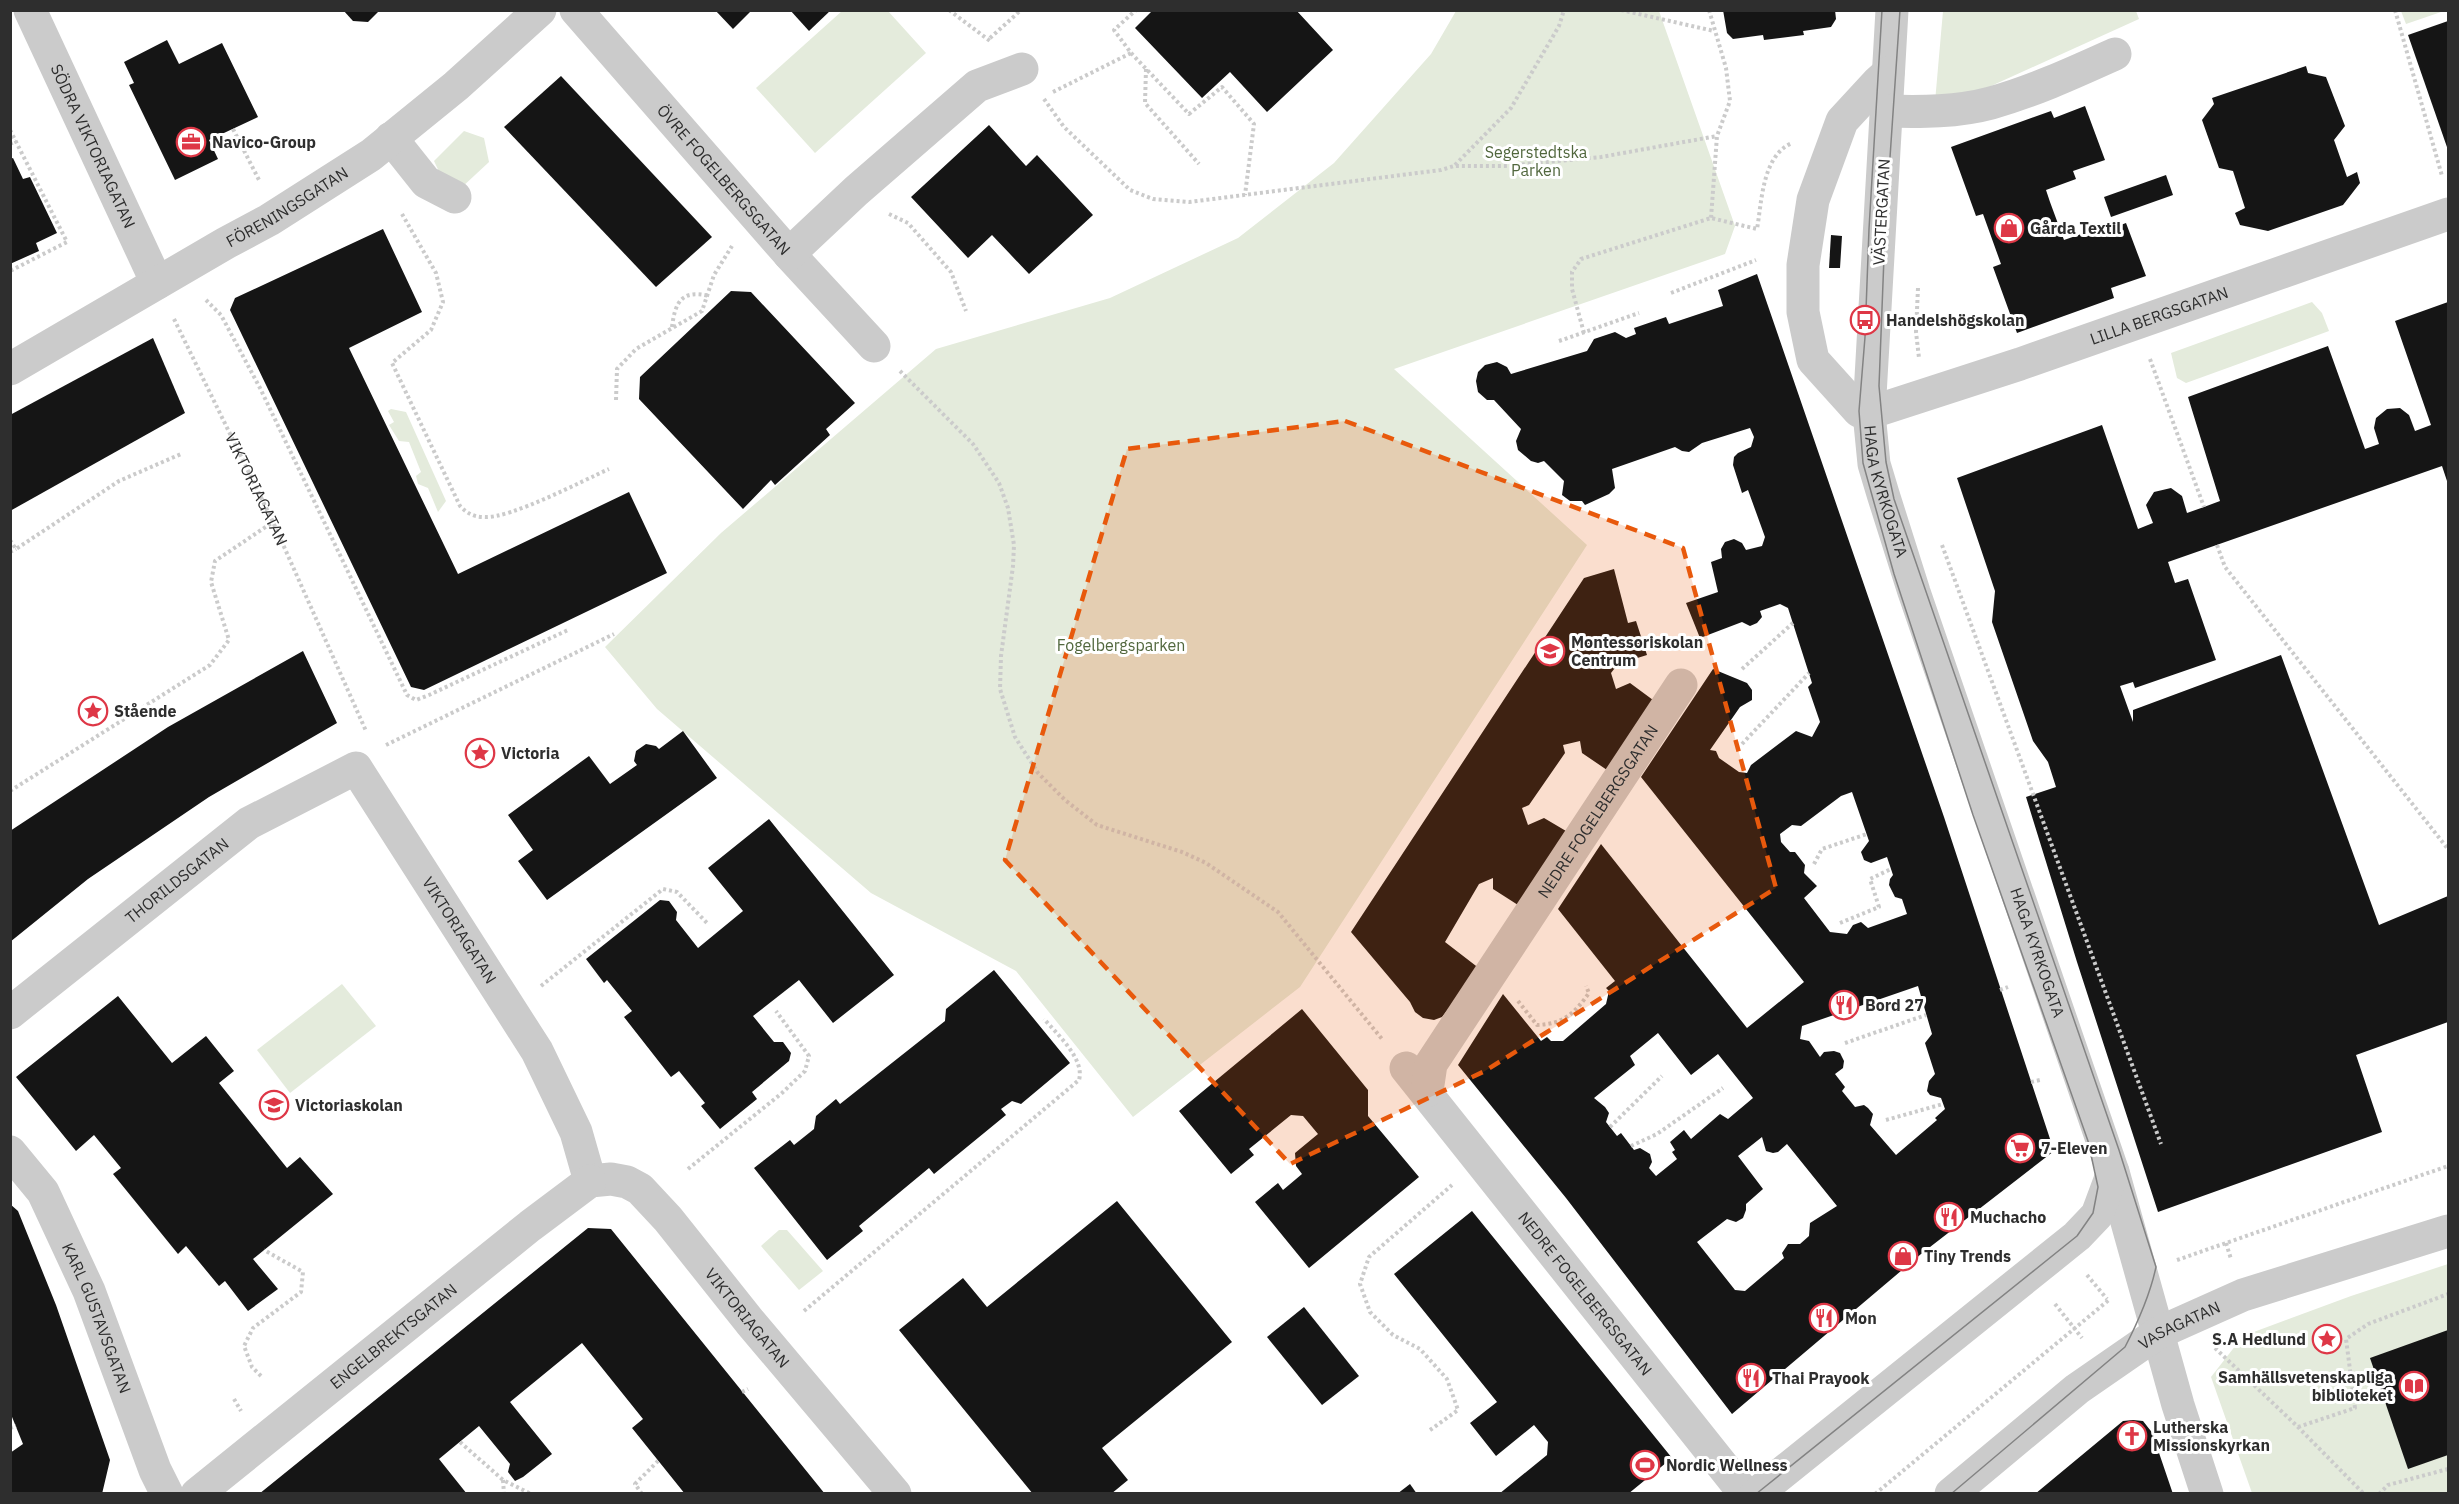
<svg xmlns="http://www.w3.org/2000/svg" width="2459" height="1504" viewBox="0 0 2459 1504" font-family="'IBM Plex Sans',sans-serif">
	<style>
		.green { fill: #e4ebdc }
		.building { fill: #151515; fill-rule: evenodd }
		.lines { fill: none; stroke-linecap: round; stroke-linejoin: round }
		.path { stroke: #cbcbcb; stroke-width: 4; stroke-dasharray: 3 3; stroke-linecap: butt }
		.minor { stroke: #cbcbcb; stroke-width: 33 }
		.tram { stroke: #838383; stroke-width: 1.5 }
		.marked { fill: #e8590c; fill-opacity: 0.2; stroke: #e8590c; stroke-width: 4.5; stroke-dasharray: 12 8; stroke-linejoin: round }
		.labels { text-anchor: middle; stroke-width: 6; stroke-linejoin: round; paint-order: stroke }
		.poi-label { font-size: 16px; font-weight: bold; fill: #2e2e2e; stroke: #fff; text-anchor: start }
		.street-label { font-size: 16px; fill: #2e2e2e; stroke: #fff }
		.park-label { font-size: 16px; fill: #51673d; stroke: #fff }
	</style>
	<rect width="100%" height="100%" fill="#fff"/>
	<g class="green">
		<polygon points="842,11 888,11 926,53 815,153 756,88"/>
		<polygon points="1456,11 1659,11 1735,226 1725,254 1394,369 1587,545 1300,987 1133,1117 1016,971 871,893 657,709 605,647 721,533 936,349 1110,298 1238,238 1334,163 1431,54"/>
		<polygon points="1943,11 2136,11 2139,19 1958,101 1935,102"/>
		<polygon points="2401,11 2401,10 2444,11 2406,24"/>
		<polygon points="464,131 484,138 489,162 461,188 443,180 434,161"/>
		<polygon points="2312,302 2322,313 2329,331 2186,383 2177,378 2171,353"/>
		<polygon points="391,409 406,412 446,501 438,512 428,488 418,484 416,476 421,472 409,442 399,441 389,425 394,422 388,411"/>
		<polygon points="342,984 376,1026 290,1093 257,1050"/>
		<polygon points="779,1230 787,1230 823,1271 799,1290 761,1246"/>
		<polygon points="2448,1264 2448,1493 2252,1493 2211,1377 2243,1336 2351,1296"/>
	</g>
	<g class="building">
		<polygon points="343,10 380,10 368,22 353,21"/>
		<polygon points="715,10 752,10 733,29"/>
		<polygon points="790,10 831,10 809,31"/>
		<polygon points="1153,10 1296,10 1333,50 1267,112 1230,72 1202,98 1135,28"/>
		<polygon points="1723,10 1835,10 1836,19 1831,27 1803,31 1804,35 1764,40 1763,35 1733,39 1727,33"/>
		<polygon points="2448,21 2448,150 2408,35"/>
		<polygon points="167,40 179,64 222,43 258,117 209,140 218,159 175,180 129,85 134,83 124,62"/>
		<polygon points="2306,66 2308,73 2326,77 2345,126 2334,140 2347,177 2357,172 2360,183 2343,205 2268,231 2240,225 2235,213 2245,208 2233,171 2219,168 2202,120 2214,104 2212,98"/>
		<polygon points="561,76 712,237 656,287 504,127"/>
		<polygon points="2085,106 2105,160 2073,171 2076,179 2046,190 2050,202 2064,240 2090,231 2091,236 2126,223 2146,276 2111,288 2114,298 2017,333 1993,267 2001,264 1983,214 1976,216 1951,147 2051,111 2054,118"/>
		<polygon points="989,125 1026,166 1037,155 1093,215 1029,274 992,235 968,258 911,197"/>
		<polygon points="13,158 23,179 30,177 57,233 36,243 39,251 10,264 10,159"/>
		<polygon points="2166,175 2173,195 2111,217 2104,197"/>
		<polygon points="383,229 422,312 349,348 458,574 629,492 667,573 424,690 411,687 230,310 235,298"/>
		<polygon points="1831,235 1842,236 1840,268 1829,268"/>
		<path d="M1757,274L1944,817L2054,1151L1921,1254L1732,1414L1566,1198L1458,1065L1503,994L1541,1041L1547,1037L1551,1041H1563L1606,1004L1609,991L1606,988L1615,981L1558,909L1601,844L1747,1028L1804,982L1641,777L1713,669L1747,683L1752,690V700L1740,707L1710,750L1716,751L1719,758L1739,772L1747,773L1751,765L1796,731L1812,737L1820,722L1808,687L1812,683L1788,608L1780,604L1760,611L1762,617L1757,623L1750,626L1742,622L1700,638L1686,603L1718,592L1711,562L1722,558L1721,549L1725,542L1734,539L1742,543L1746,550L1762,546L1765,537L1748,490L1742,493L1733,465L1734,457L1738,453L1751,447L1754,437L1750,428L1702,443L1689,452L1682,451L1675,447L1612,469L1615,488L1609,494L1585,505L1582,501H1570L1562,495L1564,481L1544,461L1538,463L1531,461L1518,450L1516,441L1521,429L1494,400H1487L1478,392L1476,381L1478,372L1485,365L1497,362L1507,367L1511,374L1587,351L1594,339L1615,332L1626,338L1636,334L1634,328L1666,317L1669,324L1723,306L1718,290ZM1852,792L1869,841L1861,852L1864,860L1871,863L1887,857L1893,875L1890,879L1889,885L1895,897L1902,899L1907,914L1868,928L1861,922L1853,925L1847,934L1830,932L1804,898L1817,886L1804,873L1805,865L1795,852H1790L1781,842L1780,834L1792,825L1801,826L1841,796ZM1918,986L1932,1034L1925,1043L1935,1074L1929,1081L1927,1091L1930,1095L1941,1098L1945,1109L1935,1118L1937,1120L1896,1155L1870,1125L1873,1114L1868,1108L1864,1105L1855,1107L1842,1091L1845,1087L1835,1074L1843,1068L1844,1061L1840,1053L1834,1051L1824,1052L1820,1057L1809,1041L1800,1039L1802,1026ZM1658,1033L1691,1075L1718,1054L1753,1098L1728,1119L1720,1114L1691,1139L1684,1130L1670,1142L1675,1150L1672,1152L1677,1159L1656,1176L1649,1168L1652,1162L1650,1154L1640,1148L1634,1150L1621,1133L1617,1136L1606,1122L1609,1113L1605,1107L1594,1098L1635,1065L1630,1056ZM1762,1137L1766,1151L1773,1153L1778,1152L1787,1144L1837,1206L1810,1223L1809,1236L1800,1244H1788L1782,1253L1784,1258L1745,1291L1735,1290L1697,1242L1727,1219L1736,1222L1743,1218L1746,1210V1204L1763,1189L1738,1156Z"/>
		<polygon points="731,291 751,292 855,403 826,429 830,435 775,485 771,480 743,509 639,399 640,377"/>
		<polygon points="2448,302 2448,484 2442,466 2168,562 2175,583 2188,579 2216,660 2135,688 2133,682 2120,686 2133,722 2133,710 2281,655 2379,925 2448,896 2448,1022 2356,1055 2382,1132 2158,1212 2077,962 2026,797 2056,787 2048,762 2033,741 1992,622 1995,591 1957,478 2102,425 2138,529 2153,523 2146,505 2154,492 2171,488 2182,496 2187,513 2204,507 2220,501 2188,397 2328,346 2365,449 2379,444 2374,428 2376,418 2387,409 2400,408 2409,415 2415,431 2431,425 2395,321"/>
		<polygon points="153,338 185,413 10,511 10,415"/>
		<polygon points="1614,569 1628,623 1636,621 1647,655 1618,664 1611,673 1616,689 1630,683 1653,700 1607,770 1582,753 1580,741 1563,745 1565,753 1529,805 1522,808 1528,825 1544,818 1566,831 1518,905 1493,889 1493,878 1479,884 1445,942 1480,969 1442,1017 1434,1020 1423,1018 1415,1012 1410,1002 1351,932 1584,578"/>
		<polygon points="303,651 337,723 209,797 88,879 10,942 10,831 168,727"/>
		<polygon points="683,731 717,778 547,900 518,861 533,850 508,815 589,756 610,784 637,765 634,761 636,751 646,744 656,746 659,749"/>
		<polygon points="769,819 894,975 833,1023 799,980 753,1016 774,1042 783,1042 791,1053 789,1061 752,1092 757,1099 720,1129 701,1106 705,1103 679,1071 671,1077 624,1017 632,1011 607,980 604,983 586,959 660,900 669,901 677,912 676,920 698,948 743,911 708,868"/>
		<polygon points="994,970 1070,1063 1021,1104 1012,1101 1001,1109 1006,1115 934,1174 929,1168 859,1226 863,1231 827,1260 754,1168 790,1140 794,1145 814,1129 816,1116 836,1099 840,1104 945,1021 946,1009"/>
		<polygon points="118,996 172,1063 206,1036 234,1071 219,1083 287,1168 300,1157 333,1194 253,1259 278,1289 248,1311 225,1281 219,1286 186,1246 178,1254 113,1174 121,1168 94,1135 76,1151 16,1077"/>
		<polygon points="1302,1009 1368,1090 1368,1116 1419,1177 1309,1268 1255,1202 1278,1183 1283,1190 1302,1174 1296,1166 1295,1153 1318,1134 1303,1116 1291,1115 1249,1149 1254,1155 1231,1174 1179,1111"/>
		<polygon points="1117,1201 1232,1342 1102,1448 1128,1480 1111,1494 1033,1494 899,1330 963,1278 987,1307"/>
		<polygon points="10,1204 18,1211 56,1305 110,1460 102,1494 10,1494 10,1453 23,1444 10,1412"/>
		<polygon points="1472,1211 1672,1458 1628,1494 1499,1494 1547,1455 1548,1442 1534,1425 1496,1456 1470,1423 1497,1402 1394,1274"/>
		<polygon points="588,1228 611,1229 825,1494 685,1494 632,1428 643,1419 582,1343 510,1402 552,1454 523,1477 515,1481 508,1472 510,1464 479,1426 439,1459 467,1494 259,1494"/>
		<polygon points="1304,1307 1359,1376 1322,1405 1267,1337"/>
		<polygon points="2448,1330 2448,1455 2408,1469 2370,1358"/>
		<polygon points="2133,1420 2143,1421 2154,1435 2153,1449 2157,1447 2173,1494 2035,1494 2123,1421"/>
		<polygon points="1410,1484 1417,1494 1397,1494"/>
	</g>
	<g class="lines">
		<g class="path">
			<polyline points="949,10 990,41"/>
			<polyline points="1621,10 1714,31"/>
			<polyline points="1709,10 1726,68 1730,101 1717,136 1711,218"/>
			<polyline points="2395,10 2442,176"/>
			<polyline points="990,38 1021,10"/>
			<polyline points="1131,53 1189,114 1222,87 1254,124 1245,195"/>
			<polyline points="1146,69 1145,103 1199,164"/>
			<polyline points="1053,92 1131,53 1114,30 1136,10"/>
			<polyline points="1044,99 1064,127 1130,190 1153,199 1189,202 1441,170 1454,166 1505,166 1601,157 1717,136"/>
			<polyline points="233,129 259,180"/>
			<polyline points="10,130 67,242 10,271"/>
			<polyline points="10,144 16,141"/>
			<polyline points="1455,165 1511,108 1559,26 1564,10"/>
			<path d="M402,214L436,273L443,302L431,330L392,363L460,506C467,513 473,517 484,517C510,519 582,481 609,469"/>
			<polyline points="889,214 908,223 951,272 966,311"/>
			<polyline points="1918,288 1916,332 1919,358"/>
			<polyline points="1671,293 1756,260"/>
			<polyline points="206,300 221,315 260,388 407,695 416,700 429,695 568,630"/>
			<path id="s1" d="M174,319L273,522L366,731"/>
			<path d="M672,327C675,303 681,289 709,296"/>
			<path d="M1584,333L1572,289V272L1581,259L1711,218L1757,229C1762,201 1762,156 1792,143"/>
			<polyline points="1559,341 1639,313"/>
			<polyline points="2150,359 2204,507"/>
			<polyline points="900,371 973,444 999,483 1008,508 1014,545 1013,566 1001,656 1000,689 1015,737 1038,773 1065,800 1097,825 1182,852 1206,863 1278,912 1382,1039"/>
			<polyline points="616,400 617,369 636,349 702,311 714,275 732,246"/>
			<polyline points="10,540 16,549 119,481 181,454"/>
			<polyline points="1942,545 2161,1144"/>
			<polyline points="2217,545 2225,567 2448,849"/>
			<polyline points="10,552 16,549"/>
			<polyline points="1742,669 1793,623"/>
			<polyline points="1742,744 1809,673"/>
			<polyline points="386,745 614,634"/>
			<polyline points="10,791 210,665 229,640 211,582 215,561 273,522"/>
			<polyline points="1814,864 1822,849 1867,834"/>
			<polyline points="1840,923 1879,907 1870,879 1891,869"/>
			<polyline points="541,986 663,889 677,892 708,924"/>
			<polyline points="2000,990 2008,987"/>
			<path d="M1518,1001L1537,1025C1563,1024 1574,1014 1589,993L1586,986"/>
			<polyline points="1845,1043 1926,1015"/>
			<polyline points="2031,1082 2040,1080"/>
			<polyline points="1886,1120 1943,1104"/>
			<polyline points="1610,1127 1662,1076"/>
			<polyline points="1631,1146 1657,1134 1723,1088"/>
			<polyline points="688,1169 782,1093 805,1071 809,1056 776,1011"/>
			<polyline points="2226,1243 2231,1259"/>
			<polyline points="2177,1260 2448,1166"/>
			<polyline points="2087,1275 2107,1299"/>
			<polyline points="2055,1304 2082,1338"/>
			<path d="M804,1311L1079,1080C1085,1059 1057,1034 1044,1019"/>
			<polyline points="2215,1348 2298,1427 2364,1494"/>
			<polyline points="261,1376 252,1367 244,1346 253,1328 301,1292 303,1272 264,1250"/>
			<polyline points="742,1392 748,1389"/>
			<polyline points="234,1399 241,1411"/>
			<polyline points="2298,1427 2355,1408 2346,1339 2368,1324 2448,1294"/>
			<polyline points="10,1428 16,1426"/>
			<polyline points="1430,1430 1458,1410 1447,1379 1420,1349 1393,1335 1370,1312 1360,1284 1369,1257 1452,1185"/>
			<polyline points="460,1442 503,1480 531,1494"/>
			<polyline points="503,1480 504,1494"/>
			<polyline points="642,1494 635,1484 658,1461"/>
			<polyline points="1875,1494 2110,1299"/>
			<polyline points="2379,1494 2388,1485 2448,1469"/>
		</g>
		<g class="minor">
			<path id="s2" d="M30,10L157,283"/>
			<path id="s3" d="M576,10L789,254L874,346"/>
			<path id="s4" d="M1892,10L1869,413L1874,464L1883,494L1914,592L2113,1172L2178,1405L2207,1494"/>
			<path d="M1886,111C1921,112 1958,112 1991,103C2034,91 2075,72 2115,54"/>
			<polyline points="391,138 426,182 455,197"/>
			<polyline points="789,254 856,191 977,86 1022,69"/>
			<path id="s5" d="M10,369L226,243L269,220L371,155L456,86L540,10"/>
			<path id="s6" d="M1869,413L2020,364L2448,214"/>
			<polyline points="1869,413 1859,411 1813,360 1803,312 1803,265 1813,200 1842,121 1878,82 1888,73"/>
			<path id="s7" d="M10,1013L249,823L356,768L537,1051L576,1132L590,1181"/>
			<path id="s8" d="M1406,1068L1745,1494"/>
			<path id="s9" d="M1427,1091L1431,1064L1681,685"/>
			<path id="s10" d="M10,1152L43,1192L89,1291L155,1470L167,1494"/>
			<path id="s11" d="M590,1181L611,1179L627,1182L640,1189L668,1219L750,1322L895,1494"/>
			<path id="s12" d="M197,1494L530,1226L590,1181"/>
			<polyline points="1756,1494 2077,1236 2097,1215 2113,1172"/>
			<path id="s13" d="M1951,1494L2077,1389L2158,1333L2243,1295L2448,1231"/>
		</g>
		<g class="tram">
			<path d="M1900,10L1885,231L1879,386L1886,462L1894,499L2119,1150L2156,1267C2150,1295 2138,1322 2125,1347L1951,1494"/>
			<polyline points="1756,1494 2077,1236 2093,1213 2098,1187 2088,1141 1973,815 1894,574 1863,463 1859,411 1865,337 1869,229 1882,10"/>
		</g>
	</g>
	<path class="marked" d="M1345,421L1683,548L1776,888L1485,1071L1290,1164L1005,860L1127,449Z"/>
	<defs>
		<g id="office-ring" transform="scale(1.5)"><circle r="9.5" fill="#fff" stroke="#de3746" stroke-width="1.5"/><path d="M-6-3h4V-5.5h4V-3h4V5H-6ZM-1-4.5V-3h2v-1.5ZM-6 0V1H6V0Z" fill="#de3746"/></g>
		<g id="shop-ring" transform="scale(1.5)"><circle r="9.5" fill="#fff" stroke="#de3746" stroke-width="1.5"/><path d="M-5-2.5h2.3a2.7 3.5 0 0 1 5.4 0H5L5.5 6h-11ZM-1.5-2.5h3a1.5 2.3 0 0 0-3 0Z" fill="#de3746"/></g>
		<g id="bus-ring" transform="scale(1.5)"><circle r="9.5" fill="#fff" stroke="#de3746" stroke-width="1.5"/><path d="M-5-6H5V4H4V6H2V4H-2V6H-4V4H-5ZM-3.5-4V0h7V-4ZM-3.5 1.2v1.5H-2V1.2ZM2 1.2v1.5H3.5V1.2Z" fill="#de3746"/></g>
		<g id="school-ring" transform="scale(1.5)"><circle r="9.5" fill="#fff" stroke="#de3746" stroke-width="1.5"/><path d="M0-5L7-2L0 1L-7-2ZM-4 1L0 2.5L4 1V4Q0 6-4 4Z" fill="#de3746"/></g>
		<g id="sight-ring" transform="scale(1.5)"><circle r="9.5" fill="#fff" stroke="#de3746" stroke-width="1.5"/><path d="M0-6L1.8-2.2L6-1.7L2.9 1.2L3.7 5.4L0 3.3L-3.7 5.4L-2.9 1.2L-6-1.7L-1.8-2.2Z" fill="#de3746"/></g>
		<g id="restaurant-ring" transform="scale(1.5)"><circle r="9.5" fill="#fff" stroke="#de3746" stroke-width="1.5"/><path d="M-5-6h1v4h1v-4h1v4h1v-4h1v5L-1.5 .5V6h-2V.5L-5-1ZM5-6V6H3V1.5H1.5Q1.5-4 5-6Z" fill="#de3746"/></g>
		<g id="supermarket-ring" transform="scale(1.5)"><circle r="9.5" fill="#fff" stroke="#de3746" stroke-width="1.5"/><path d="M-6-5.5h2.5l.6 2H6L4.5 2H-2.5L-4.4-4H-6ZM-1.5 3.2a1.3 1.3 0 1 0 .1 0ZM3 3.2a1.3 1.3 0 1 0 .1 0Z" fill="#de3746"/></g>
		<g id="library-ring" transform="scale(1.5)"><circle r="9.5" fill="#fff" stroke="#de3746" stroke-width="1.5"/><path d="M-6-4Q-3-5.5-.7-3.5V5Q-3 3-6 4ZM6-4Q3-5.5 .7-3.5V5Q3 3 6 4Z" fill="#de3746"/></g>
		<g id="church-ring" transform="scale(1.5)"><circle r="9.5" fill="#fff" stroke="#de3746" stroke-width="1.5"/><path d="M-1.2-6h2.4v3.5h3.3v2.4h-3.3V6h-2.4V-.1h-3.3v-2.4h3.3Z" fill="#de3746"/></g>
		<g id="stadium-ring" transform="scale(1.5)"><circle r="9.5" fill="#fff" stroke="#de3746" stroke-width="1.5"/><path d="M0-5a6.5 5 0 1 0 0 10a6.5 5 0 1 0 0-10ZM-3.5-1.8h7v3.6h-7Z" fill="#de3746"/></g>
	</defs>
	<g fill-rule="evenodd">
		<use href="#office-ring" x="191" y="142"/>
		<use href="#shop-ring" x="2009" y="228"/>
		<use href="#bus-ring" x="1865" y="320"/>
		<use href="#school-ring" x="1550" y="651"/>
		<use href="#sight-ring" x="93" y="711"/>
		<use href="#sight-ring" x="480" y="753"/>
		<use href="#restaurant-ring" x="1844" y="1005"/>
		<use href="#school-ring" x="274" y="1105"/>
		<use href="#supermarket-ring" x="2020" y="1148"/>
		<use href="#restaurant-ring" x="1949" y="1217"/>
		<use href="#shop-ring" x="1903" y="1256"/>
		<use href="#restaurant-ring" x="1824" y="1318"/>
		<use href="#sight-ring" x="2327" y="1339"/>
		<use href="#restaurant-ring" x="1751" y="1378"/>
		<use href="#library-ring" x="2414" y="1386"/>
		<use href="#church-ring" x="2132" y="1436"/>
		<use href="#stadium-ring" x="1645" y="1465"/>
	</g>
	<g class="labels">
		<g class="poi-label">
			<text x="212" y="148">Navico-Group</text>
			<text x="2030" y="234">Gårda Textil</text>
			<text x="1886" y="326">Handelshögskolan</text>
			<text x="1571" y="648">Montessoriskolan<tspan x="1571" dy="18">Centrum</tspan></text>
			<text x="114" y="717">Stående</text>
			<text x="501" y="759">Victoria</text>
			<text x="1865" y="1011">Bord 27</text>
			<text x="295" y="1111">Victoriaskolan</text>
			<text x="2041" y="1154">7-Eleven</text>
			<text x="1970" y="1223">Muchacho</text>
			<text x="1924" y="1262">Tiny Trends</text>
			<text x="1845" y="1324">Mon</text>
			<text x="2306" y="1345" text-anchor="end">S.A Hedlund</text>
			<text x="2393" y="1383" text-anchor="end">Samhällsvetenskapliga<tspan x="2393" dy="18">biblioteket</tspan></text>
			<text x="1772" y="1384">Thai Prayook</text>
			<text x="2153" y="1433">Lutherska<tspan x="2153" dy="18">Missionskyrkan</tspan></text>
			<text x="1666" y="1471">Nordic Wellness</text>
		</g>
		<g class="street-label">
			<text dy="6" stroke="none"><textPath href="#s2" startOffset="150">SÖDRA VIKTORIAGATAN</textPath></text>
			<text dy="6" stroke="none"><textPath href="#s3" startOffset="225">ÖVRE FOGELBERGSGATAN</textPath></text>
			<text dy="6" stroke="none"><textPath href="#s5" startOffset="321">FÖRENINGSGATAN</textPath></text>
			<text transform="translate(1881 212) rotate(-87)" y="6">VÄSTERGATAN</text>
			<text dy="6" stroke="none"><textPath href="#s6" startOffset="306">LILLA BERGSGATAN</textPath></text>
			<text dy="6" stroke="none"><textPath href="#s1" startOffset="189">VIKTORIAGATAN</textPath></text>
			<text dy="6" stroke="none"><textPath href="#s4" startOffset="484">HAGA KYRKOGATA</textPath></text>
			<text dy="6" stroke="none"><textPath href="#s9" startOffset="330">NEDRE FOGELBERGSGATAN</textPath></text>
			<text dy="6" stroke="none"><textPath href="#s7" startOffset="213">THORILDSGATAN</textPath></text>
			<text dy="6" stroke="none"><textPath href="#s7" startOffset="618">VIKTORIAGATAN</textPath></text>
			<text dy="6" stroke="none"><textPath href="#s4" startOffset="970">HAGA KYRKOGATA</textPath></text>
			<text dy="6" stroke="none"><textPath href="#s8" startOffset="288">NEDRE FOGELBERGSGATAN</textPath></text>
			<text dy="6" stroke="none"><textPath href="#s11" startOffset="220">VIKTORIAGATAN</textPath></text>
			<text dy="6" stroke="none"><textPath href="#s10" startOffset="189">KARL GUSTAVSGATAN</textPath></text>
			<text dy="6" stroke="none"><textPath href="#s13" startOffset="285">VASAGATAN</textPath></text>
			<text dy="6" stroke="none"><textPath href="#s12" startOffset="252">ENGELBREKTSGATAN</textPath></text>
		</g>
		<g class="park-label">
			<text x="1536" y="158">Segerstedtska<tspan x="1536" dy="18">Parken</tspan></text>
			<text x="1121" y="651">Fogelbergsparken</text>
		</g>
	</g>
	<rect width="2459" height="1504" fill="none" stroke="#2e2e2e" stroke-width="24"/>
</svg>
